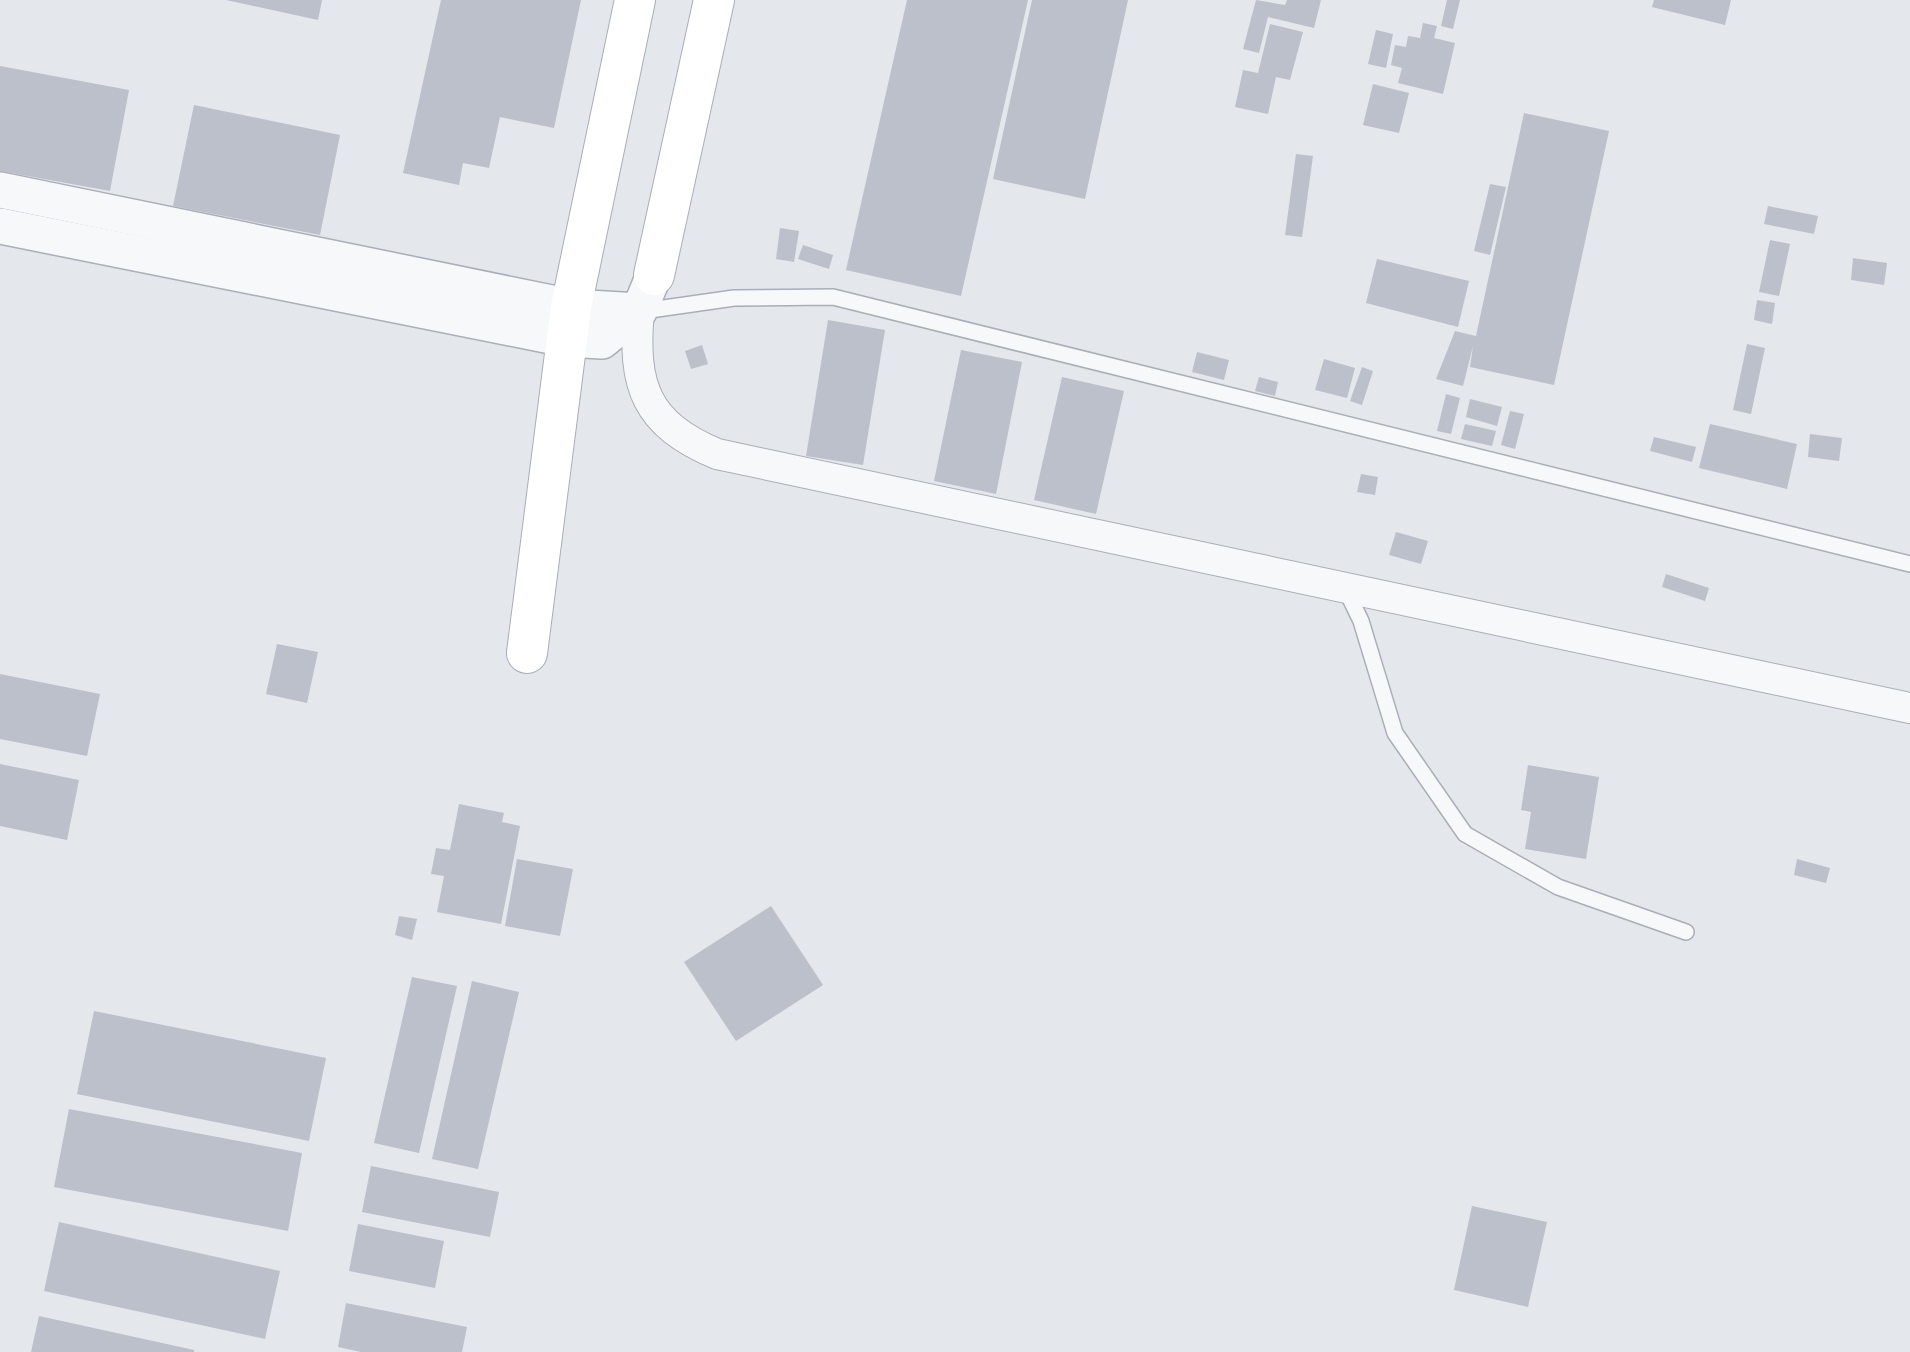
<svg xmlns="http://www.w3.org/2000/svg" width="1910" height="1352" viewBox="0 0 1910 1352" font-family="Jost,sans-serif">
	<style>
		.building { fill: #bbc0ca }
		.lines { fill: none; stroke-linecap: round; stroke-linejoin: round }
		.service-casing { stroke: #a9aeb7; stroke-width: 18 }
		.minor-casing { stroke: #a9aeb7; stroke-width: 32 }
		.tertiary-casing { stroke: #a9aeb7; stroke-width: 38 }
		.secondary-casing { stroke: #a9aeb7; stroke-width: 42 }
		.service { stroke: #f7f8fa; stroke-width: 15 }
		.minor { stroke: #f7f8fa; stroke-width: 30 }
		.tertiary { stroke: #f7f8fa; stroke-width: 35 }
		.secondary { stroke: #fff; stroke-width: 40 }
	</style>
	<rect width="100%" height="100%" fill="#e4e7ec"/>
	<g class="building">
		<polygon points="226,0 322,0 318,20"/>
		<polygon points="441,0 581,0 554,128 500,117 489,168 463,163 459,185 403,173"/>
		<polygon points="907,0 1028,0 961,296 846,270"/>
		<polygon points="1032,0 1128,0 1085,199 993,179"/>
		<polygon points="1256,0 1285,5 1287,0 1321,0 1314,28 1268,17 1259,53 1243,49"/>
		<polygon points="1447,0 1460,0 1453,29 1441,26"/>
		<polygon points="1654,0 1731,0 1725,25 1652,7"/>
		<polygon points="1423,23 1437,26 1434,38 1455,43 1443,94 1398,83 1402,68 1391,65 1395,45 1406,47 1408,36 1420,38"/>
		<polygon points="1270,24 1303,32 1290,80 1276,77 1268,114 1235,107 1243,70 1258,73"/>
		<polygon points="1376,30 1393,34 1386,68 1368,64"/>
		<polygon points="0,66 129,90 110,191 0,171"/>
		<polygon points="1373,84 1409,93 1399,133 1363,125"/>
		<polygon points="194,105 340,135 320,235 173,206"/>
		<polygon points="1524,113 1609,131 1554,385 1470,367 1473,346 1463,386 1436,379 1455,331 1476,336"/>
		<polygon points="1296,154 1313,156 1302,237 1285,235"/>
		<polygon points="1490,184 1506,187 1490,255 1474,251"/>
		<polygon points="1768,206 1818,216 1814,234 1764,224"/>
		<polygon points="780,228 799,231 794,262 776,259"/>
		<polygon points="1770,240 1790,244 1779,296 1759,292"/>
		<polygon points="803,245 833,255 829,269 798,259"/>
		<polygon points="1853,258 1887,263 1884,285 1851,280"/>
		<polygon points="1377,259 1469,281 1458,327 1366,303"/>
		<polygon points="1757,300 1775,303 1772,324 1754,320"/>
		<polygon points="828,320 885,330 863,465 806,456"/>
		<polygon points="1747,344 1765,348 1751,414 1733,410"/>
		<polygon points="702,345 708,364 691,369 685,351"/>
		<polygon points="961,350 1022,362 996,494 934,481"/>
		<polygon points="1197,352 1229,360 1224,380 1192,372"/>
		<polygon points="1324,359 1355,368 1347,398 1315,390"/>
		<polygon points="1362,367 1373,371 1362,405 1350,401"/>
		<polygon points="1062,377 1124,391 1096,514 1034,500"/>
		<polygon points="1259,377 1278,382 1275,396 1255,391"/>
		<polygon points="1446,394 1460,398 1451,434 1437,431"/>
		<polygon points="1470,399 1502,407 1497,426 1466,417"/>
		<polygon points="1510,411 1524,414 1515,449 1501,445"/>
		<polygon points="1465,424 1496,431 1492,446 1461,439"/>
		<polygon points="1710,424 1797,444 1787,489 1699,468"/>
		<polygon points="1810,434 1842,438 1839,461 1808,457"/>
		<polygon points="1654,437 1696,447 1692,462 1650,451"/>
		<polygon points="1361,474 1378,477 1375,495 1357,492"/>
		<polygon points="1396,532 1428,541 1421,564 1389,555"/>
		<polygon points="1666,574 1709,588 1705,601 1662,587"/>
		<polygon points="277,644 318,652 307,703 266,694"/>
		<polygon points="0,674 100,694 87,756 0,739"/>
		<polygon points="0,764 79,780 67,840 0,826"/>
		<polygon points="1528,765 1599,777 1586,859 1525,849 1531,812 1521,810"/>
		<polygon points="459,804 504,813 502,822 520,826 501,924 437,912 444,876 431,874 436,848 450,850"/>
		<polygon points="517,859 573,869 560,936 505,926"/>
		<polygon points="1797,859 1830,868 1826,883 1794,875"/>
		<polygon points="771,906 823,985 736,1041 684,962"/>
		<polygon points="399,916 417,919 412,940 395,935"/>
		<polygon points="412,977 457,986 419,1153 374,1143"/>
		<polygon points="472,981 519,992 478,1169 432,1159"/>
		<polygon points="94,1011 326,1058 309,1141 77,1094"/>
		<polygon points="69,1109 302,1153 288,1231 54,1187"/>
		<polygon points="371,1166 499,1192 490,1237 362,1212"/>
		<polygon points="1472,1206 1547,1222 1528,1307 1454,1290"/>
		<polygon points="59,1222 280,1271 265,1339 44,1291"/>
		<polygon points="358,1224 444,1241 435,1288 349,1271"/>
		<polygon points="346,1303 467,1327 462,1352 361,1352 338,1347"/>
		<polygon points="39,1316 194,1350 194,1352 31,1352"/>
	</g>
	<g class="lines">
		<g class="service-casing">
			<g id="service">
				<polyline points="643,311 734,298 833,297 1910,564"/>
				<polyline points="1345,588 1361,621 1395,733 1465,834 1558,887 1686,932"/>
			</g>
		</g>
		<g class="minor-casing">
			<path id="minor" d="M639,311C632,387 646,424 717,454L1910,708"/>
		</g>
		<g class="tertiary-casing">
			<g id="tertiary">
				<polyline points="0,190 571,307 639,311"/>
				<polyline points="0,226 566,339 602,341 639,311 654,275"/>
			</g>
		</g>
		<g class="secondary-casing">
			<g id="secondary">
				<polyline points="654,275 714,0"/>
				<polyline points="527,653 571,307 635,0"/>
			</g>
		</g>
		<use href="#service" class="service"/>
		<use href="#minor" class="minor"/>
		<use href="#tertiary" class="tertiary"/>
		<use href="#secondary" class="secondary"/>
	</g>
</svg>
